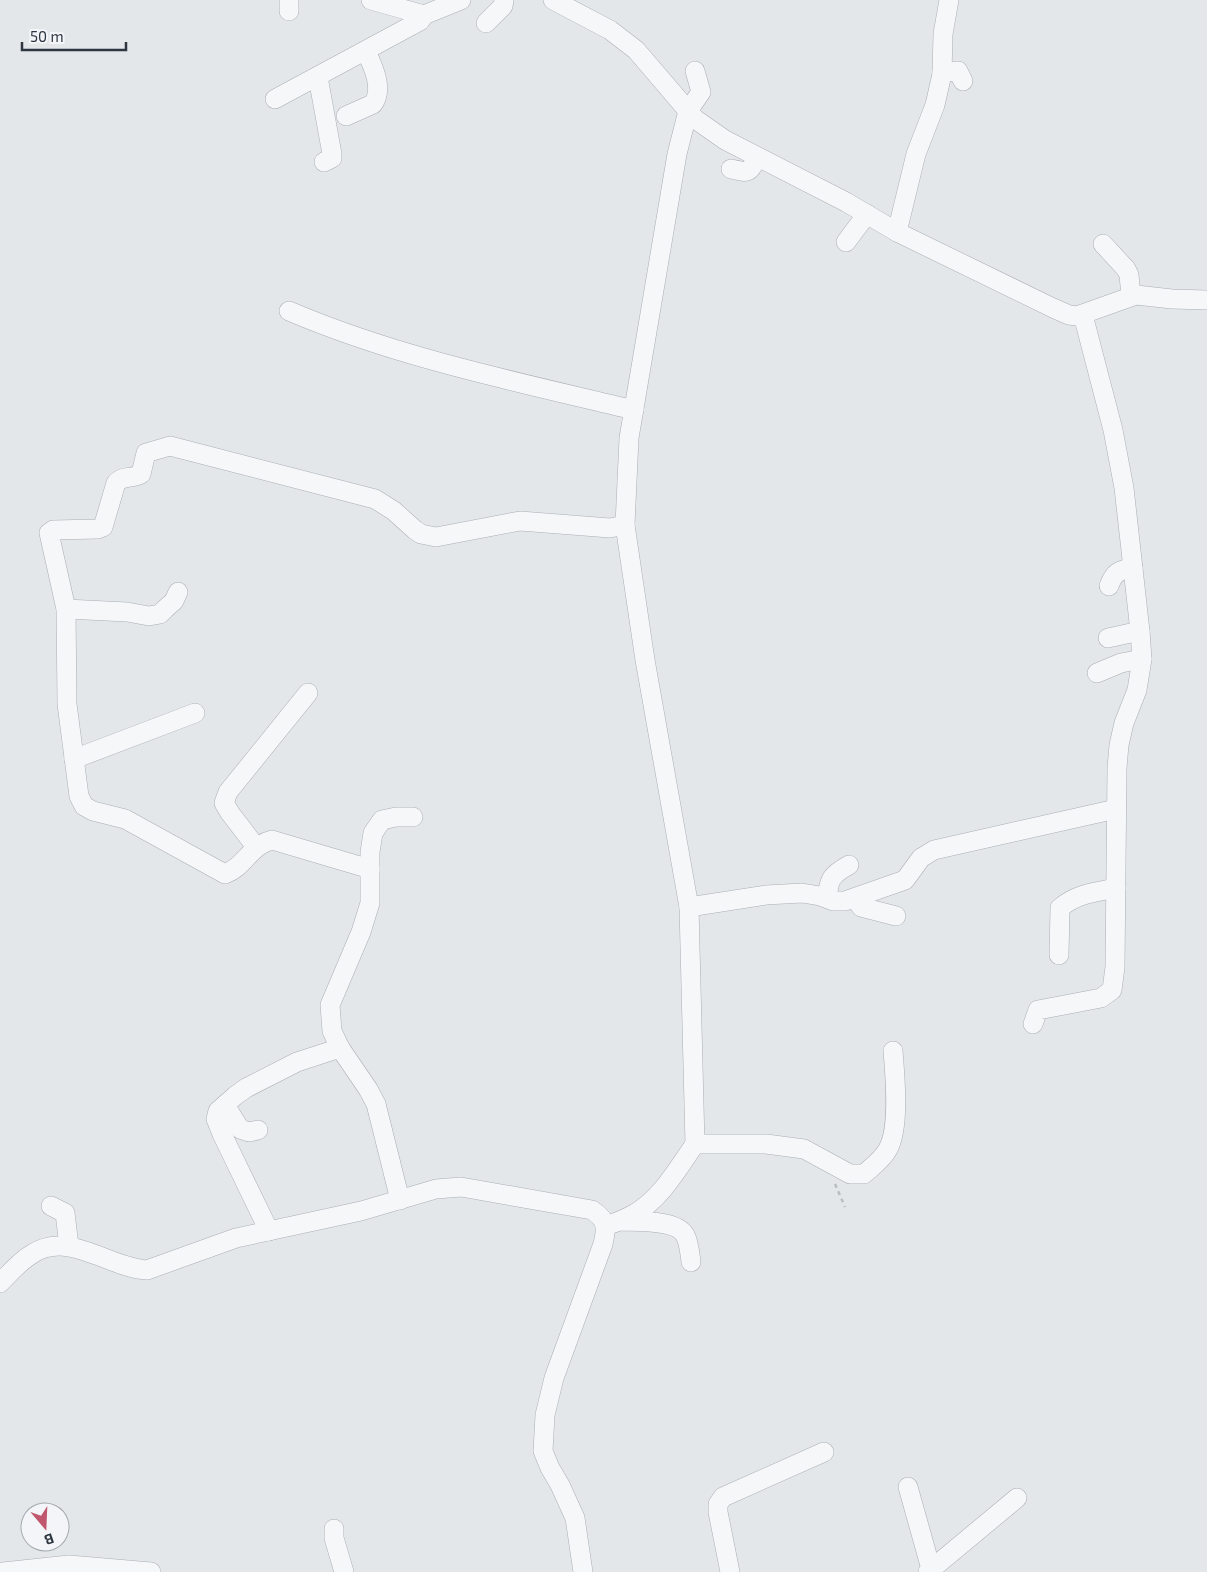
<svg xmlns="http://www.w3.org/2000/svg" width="1207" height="1572" viewBox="0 0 1207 1572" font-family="'Exo 2',sans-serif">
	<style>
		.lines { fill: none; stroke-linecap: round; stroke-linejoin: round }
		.minor-casing { stroke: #a9aeb4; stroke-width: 20 }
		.path { stroke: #babdc2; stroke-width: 2.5; stroke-dasharray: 4 4; stroke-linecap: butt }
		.minor { stroke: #f6f7f9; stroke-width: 19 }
	</style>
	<rect width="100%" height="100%" fill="#e4e7ea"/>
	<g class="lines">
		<g class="minor-casing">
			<g id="minor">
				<polyline points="371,0 424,15 461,0"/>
				<polyline points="553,0 610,30 636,50 695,119 725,140 846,202 897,232 1053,308 1069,315 1077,316 1136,295 1172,299 1207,300"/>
				<polyline points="289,11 289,0"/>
				<polyline points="486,23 503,6 504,0"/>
				<polyline points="942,72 958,71 963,81"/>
				<polyline points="318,77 332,154 332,158 324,162"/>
				<polyline points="275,99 420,21 424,15"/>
				<path d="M346,116L373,104C384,89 373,66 366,51"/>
				<path d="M731,169C749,173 749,174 757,157"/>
				<polyline points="897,232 916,154 935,105 942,74 943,34 949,0"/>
				<polyline points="846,242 867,214"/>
				<polyline points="1103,244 1126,269 1129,275 1131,296"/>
				<path d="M289,311C399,358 518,382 634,410"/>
				<polyline points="625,525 645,660 689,907 695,1144"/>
				<path d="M1109,586C1114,572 1119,570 1133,568"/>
				<polyline points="66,609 127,612 149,616 160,614 165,609 174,601 178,592"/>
				<polyline points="1108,638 1140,631"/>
				<polyline points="1097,673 1121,663 1142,659"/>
				<polyline points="74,759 195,713"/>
				<polyline points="256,847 230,813 224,803 228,792 308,693"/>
				<path d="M370,869L272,840C250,845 245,867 225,874L125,819L93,811L84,806L79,796L67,704L66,609L49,533L53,530L98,529L103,527L116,483C123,475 133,479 141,474L146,453L170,446L375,499L394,511L415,530L421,534L436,537L520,521L610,528L625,525L629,438L677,154L688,111L701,92L695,71"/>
				<path d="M827,898C829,879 831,875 849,865"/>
				<polyline points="855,898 861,907 896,916"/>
				<polyline points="689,907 766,895 802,893 820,896 833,901 845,901 905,880 921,858 934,850 1116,809"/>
				<path d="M1059,955L1060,908C1076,894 1095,892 1116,888"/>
				<polyline points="1033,1024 1038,1010 1101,998 1112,990 1115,967 1117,768 1119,745 1124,723 1137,690 1142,659 1140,631 1124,488 1113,430 1083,315"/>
				<polyline points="225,1105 240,1129 249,1132 258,1130"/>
				<polyline points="400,1200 376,1104 368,1089 340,1048 332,1031 330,1005 361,932 370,903 370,852 373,833 382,820 396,817 413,817"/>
				<polyline points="51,1206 65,1213 69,1246"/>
				<path d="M620,1221C637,1222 676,1219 685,1235C689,1242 690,1254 691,1262"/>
				<path d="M605,1226C615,1223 625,1219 634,1214C661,1199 678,1168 695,1144H766L804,1149L850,1174H864C872,1167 883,1159 888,1149C900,1128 895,1075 893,1051"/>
				<polyline points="269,1231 222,1134 216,1119 218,1111 235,1096 246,1088 297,1062 340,1048"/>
				<path d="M0,1283C10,1273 20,1261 32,1254C69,1230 109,1268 147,1270L236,1238L361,1211L436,1189L461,1187L592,1210C607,1220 607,1227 603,1244L554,1378L545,1415L543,1451L550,1468L560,1485L575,1518L583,1572"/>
				<polyline points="908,1487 931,1569"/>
				<polyline points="334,1529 334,1538 344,1572"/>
				<polyline points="3,1572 69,1565 151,1572"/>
				<polyline points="730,1572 718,1512 718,1504 723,1497 824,1452"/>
				<polyline points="928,1572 1017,1498"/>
			</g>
		</g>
		<polyline class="path" points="835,1184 845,1207"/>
		<use href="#minor" class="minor"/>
	</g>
	<g transform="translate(45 1527) rotate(161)"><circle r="24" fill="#f3f5f8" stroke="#a4a9af"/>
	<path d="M0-4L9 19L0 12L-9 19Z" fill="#c1576f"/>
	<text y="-8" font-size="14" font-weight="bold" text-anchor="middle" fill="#2d3641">B</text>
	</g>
	<path d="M22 42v8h104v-8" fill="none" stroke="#2d3641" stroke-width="2.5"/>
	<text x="30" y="42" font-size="15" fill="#2d3641" stroke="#f3f5f8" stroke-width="4" paint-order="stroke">50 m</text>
</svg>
